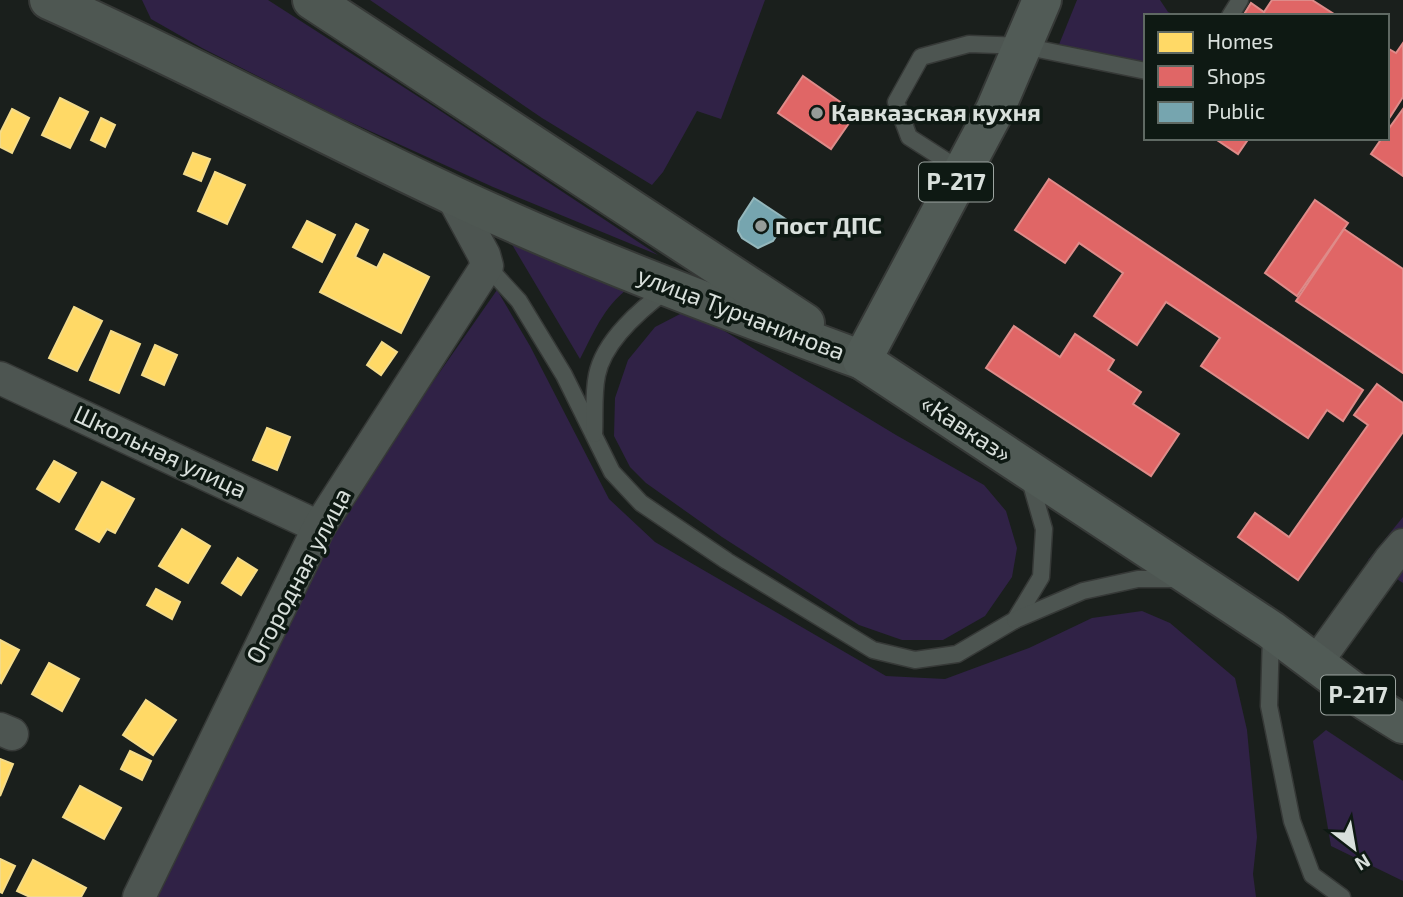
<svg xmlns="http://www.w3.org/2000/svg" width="1403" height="897" viewBox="0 0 1403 897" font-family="'Exo 2',sans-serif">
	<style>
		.green { fill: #302246 }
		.homes { fill: #ffd966; stroke: #f4db89; stroke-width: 2 }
		.shops { fill: #e06666; stroke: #de8b89; stroke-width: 2 }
		.public { fill: #76a5af; stroke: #94b7bc; stroke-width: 2 }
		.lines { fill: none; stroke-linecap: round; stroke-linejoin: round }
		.lane-casing { stroke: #363937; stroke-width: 19 }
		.street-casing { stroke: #363937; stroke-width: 35 }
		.secondary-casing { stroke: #363937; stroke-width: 42 }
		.highway-casing { stroke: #363937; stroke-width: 42 }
		.lane { stroke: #4d5551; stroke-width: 16 }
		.street { stroke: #4d5551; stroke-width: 32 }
		.secondary { stroke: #4e5752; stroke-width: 38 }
		.highway { stroke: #515b56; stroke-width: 38 }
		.poi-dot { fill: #969c99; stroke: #0e1913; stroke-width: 2.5 }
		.labels { text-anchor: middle; stroke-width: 7; stroke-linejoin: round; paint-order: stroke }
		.shield { fill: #0e1913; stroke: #9ca4a0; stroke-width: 2 }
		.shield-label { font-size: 23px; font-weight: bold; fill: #d9e0dc }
		.poi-label { font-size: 24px; font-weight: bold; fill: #d9e0dc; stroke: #0e1913; text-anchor: start }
		.street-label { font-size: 24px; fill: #d9e0dc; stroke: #0e1913 }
	</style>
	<rect width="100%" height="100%" fill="#1a1f1c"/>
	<g class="green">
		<polygon points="142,0 268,0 436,108 658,255 493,187 337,116 202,48 151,19"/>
		<polygon points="370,0 765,0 721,119 697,111 663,172 652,185 542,118"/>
		<polygon points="1077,0 1160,0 1168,12 1179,16 1146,16 1146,65 1058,47"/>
		<path d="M504,231L634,284C605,304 596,328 580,359Z"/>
		<polygon points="497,290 530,346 609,499 655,542 886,676 945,679 1029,648 1092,618 1142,611 1170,623 1235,678 1247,730 1257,837 1253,874 1256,897 148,897 329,531"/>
		<polygon points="682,313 703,318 896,435 984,485 1006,511 1017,548 1012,577 985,616 943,640 902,640 859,625 722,537 646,483 630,467 614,436 615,398 628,360 655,327"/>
		<polygon points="1403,517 1403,583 1368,560"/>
		<polygon points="1326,730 1403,781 1403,881 1331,846 1313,741"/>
	</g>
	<g class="homes">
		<polygon points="60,98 88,112 70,148 42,135"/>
		<polygon points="12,109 29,118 12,153 0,147 0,133"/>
		<polygon points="101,118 115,125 105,147 91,140"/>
		<polygon points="193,153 210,159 201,181 184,174"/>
		<polygon points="215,172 245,185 227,224 198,211"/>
		<polygon points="307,221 335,235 322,262 293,247"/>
		<polygon points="356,224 368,230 355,257 377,268 384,254 429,277 401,333 320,292"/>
		<polygon points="74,307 102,321 77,371 49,358"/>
		<polygon points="111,331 140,344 119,393 90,380"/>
		<polygon points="382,342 397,352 381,375 367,365"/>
		<polygon points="155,345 177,355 164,385 142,375"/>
		<polygon points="267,428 290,437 277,470 253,460"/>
		<polygon points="54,461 76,473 59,502 37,489"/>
		<polygon points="102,482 134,499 115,533 107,529 99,542 76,529"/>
		<polygon points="182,529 210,546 188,583 159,566"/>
		<polygon points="238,558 257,570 241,595 222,583"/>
		<polygon points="156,589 180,602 172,619 147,605"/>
		<polygon points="0,640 19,650 1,683 0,682"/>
		<polygon points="49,663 79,679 62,711 32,694"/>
		<polygon points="146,700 176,720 153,755 123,735"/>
		<polygon points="130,751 151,761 142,780 121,769"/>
		<polygon points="0,759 13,764 0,796"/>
		<polygon points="80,786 121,808 104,839 63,817"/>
		<polygon points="0,859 15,866 2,893 0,892"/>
		<polygon points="33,860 86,888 81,897 30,897 17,891"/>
	</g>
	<g class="shops">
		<polygon points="1272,0 1312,0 1337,16 1243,16 1251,3 1264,12"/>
		<polygon points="1403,43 1403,97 1390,117 1387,115 1387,48 1396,53"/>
		<polygon points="803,76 856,113 831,149 778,113"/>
		<polygon points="1403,109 1403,176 1371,154 1382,138 1387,138 1387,131"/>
		<polygon points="1214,138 1249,138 1238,154"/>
		<polygon points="1049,179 1363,390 1343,421 1327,410 1308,438 1201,366 1220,338 1166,302 1137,345 1094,316 1123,273 1079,243 1065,263 1015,230"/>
		<polygon points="1315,200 1348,223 1297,296 1265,273"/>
		<polygon points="1344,229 1403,269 1403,373 1296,301"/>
		<polygon points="1014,326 1060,357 1075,334 1114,360 1108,370 1141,392 1133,404 1179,434 1151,476 986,368"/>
		<polygon points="1377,384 1403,403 1403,432 1298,580 1238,537 1255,513 1289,537 1368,425 1354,415"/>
	</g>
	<polygon class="public" points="754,198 787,220 773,241 758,248 742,238 738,231 739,221"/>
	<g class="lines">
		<g class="lane-casing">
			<g id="lane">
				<polyline points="1230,16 1240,0"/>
				<polyline points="962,171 909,137 896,102 921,57 969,44 1023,46 1146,71"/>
				<polyline points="487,266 519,301 564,375 612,472 641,503 727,561 873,650 915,660 957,654 1015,620 1041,577 1044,529 1029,477"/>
				<path d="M594,434C595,415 593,394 597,375C604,340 641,309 668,289"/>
				<polyline points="1015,620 1083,591 1138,579 1180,579"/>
				<polyline points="1271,633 1269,706 1292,821 1312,875 1342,897"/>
			</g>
		</g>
		<g class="street-casing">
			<g id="street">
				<polyline points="0,378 319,527"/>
				<polyline points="1316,663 1390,560 1403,545"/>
				<polyline points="0,729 12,734"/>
				<polyline points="139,897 319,527 487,266 484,255 451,194"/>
			</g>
		</g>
		<g class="secondary-casing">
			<g id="secondary">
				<path d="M49,0C185,61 316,131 450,194C584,257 723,309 862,360"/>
				<polyline points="312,0 805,323"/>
			</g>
		</g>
		<g class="highway-casing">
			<polyline id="highway" points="1042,0 995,110 862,360 1271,630 1366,701 1403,724"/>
		</g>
		<use href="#lane" class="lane"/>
		<use href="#street" class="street"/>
		<use href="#secondary" class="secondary"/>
		<use href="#highway" class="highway"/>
	</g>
	<g class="poi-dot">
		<circle cx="817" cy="113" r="7"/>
		<circle cx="761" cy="226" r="7"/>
	</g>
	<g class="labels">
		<g class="shield">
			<rect x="919" y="162.5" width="74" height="39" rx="5"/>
			<rect x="1321" y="675.5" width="74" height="39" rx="5"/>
		</g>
		<g class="shield-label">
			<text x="956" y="190">Р-217</text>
			<text x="1358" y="703">Р-217</text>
		</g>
		<g class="poi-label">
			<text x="831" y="121">Кавказская кухня</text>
			<text x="775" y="234">пост ДПС</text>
		</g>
		<g class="street-label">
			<text transform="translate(741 314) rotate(21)" y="8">улица Турчанинова</text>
			<text transform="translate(966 429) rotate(33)" y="8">«Кавказ»</text>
			<text transform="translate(160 452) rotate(25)" y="8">Школьная улица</text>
			<text transform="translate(299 576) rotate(-62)" y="8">Огородная улица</text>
		</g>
	</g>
	<rect x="1144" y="14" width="245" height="126" fill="#0e1913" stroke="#5f6963" stroke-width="2"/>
	<rect x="1158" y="32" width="35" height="21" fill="#ffd966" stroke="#5f6963" stroke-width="2"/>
	<text x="1207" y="49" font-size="21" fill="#d9e0dc">Homes</text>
	<rect x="1158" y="66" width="35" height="21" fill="#e06666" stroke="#5f6963" stroke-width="2"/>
	<text x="1207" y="84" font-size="21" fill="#d9e0dc">Shops</text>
	<rect x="1158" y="102" width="35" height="21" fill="#76a5af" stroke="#5f6963" stroke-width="2"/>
	<text x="1207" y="119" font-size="21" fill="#d9e0dc">Public</text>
	<g transform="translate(1354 848) rotate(149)" stroke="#0e1913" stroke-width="5" paint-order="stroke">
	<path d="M0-5L12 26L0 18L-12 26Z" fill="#d9e0dc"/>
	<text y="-10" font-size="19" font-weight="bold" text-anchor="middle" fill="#d9e0dc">N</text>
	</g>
</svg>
